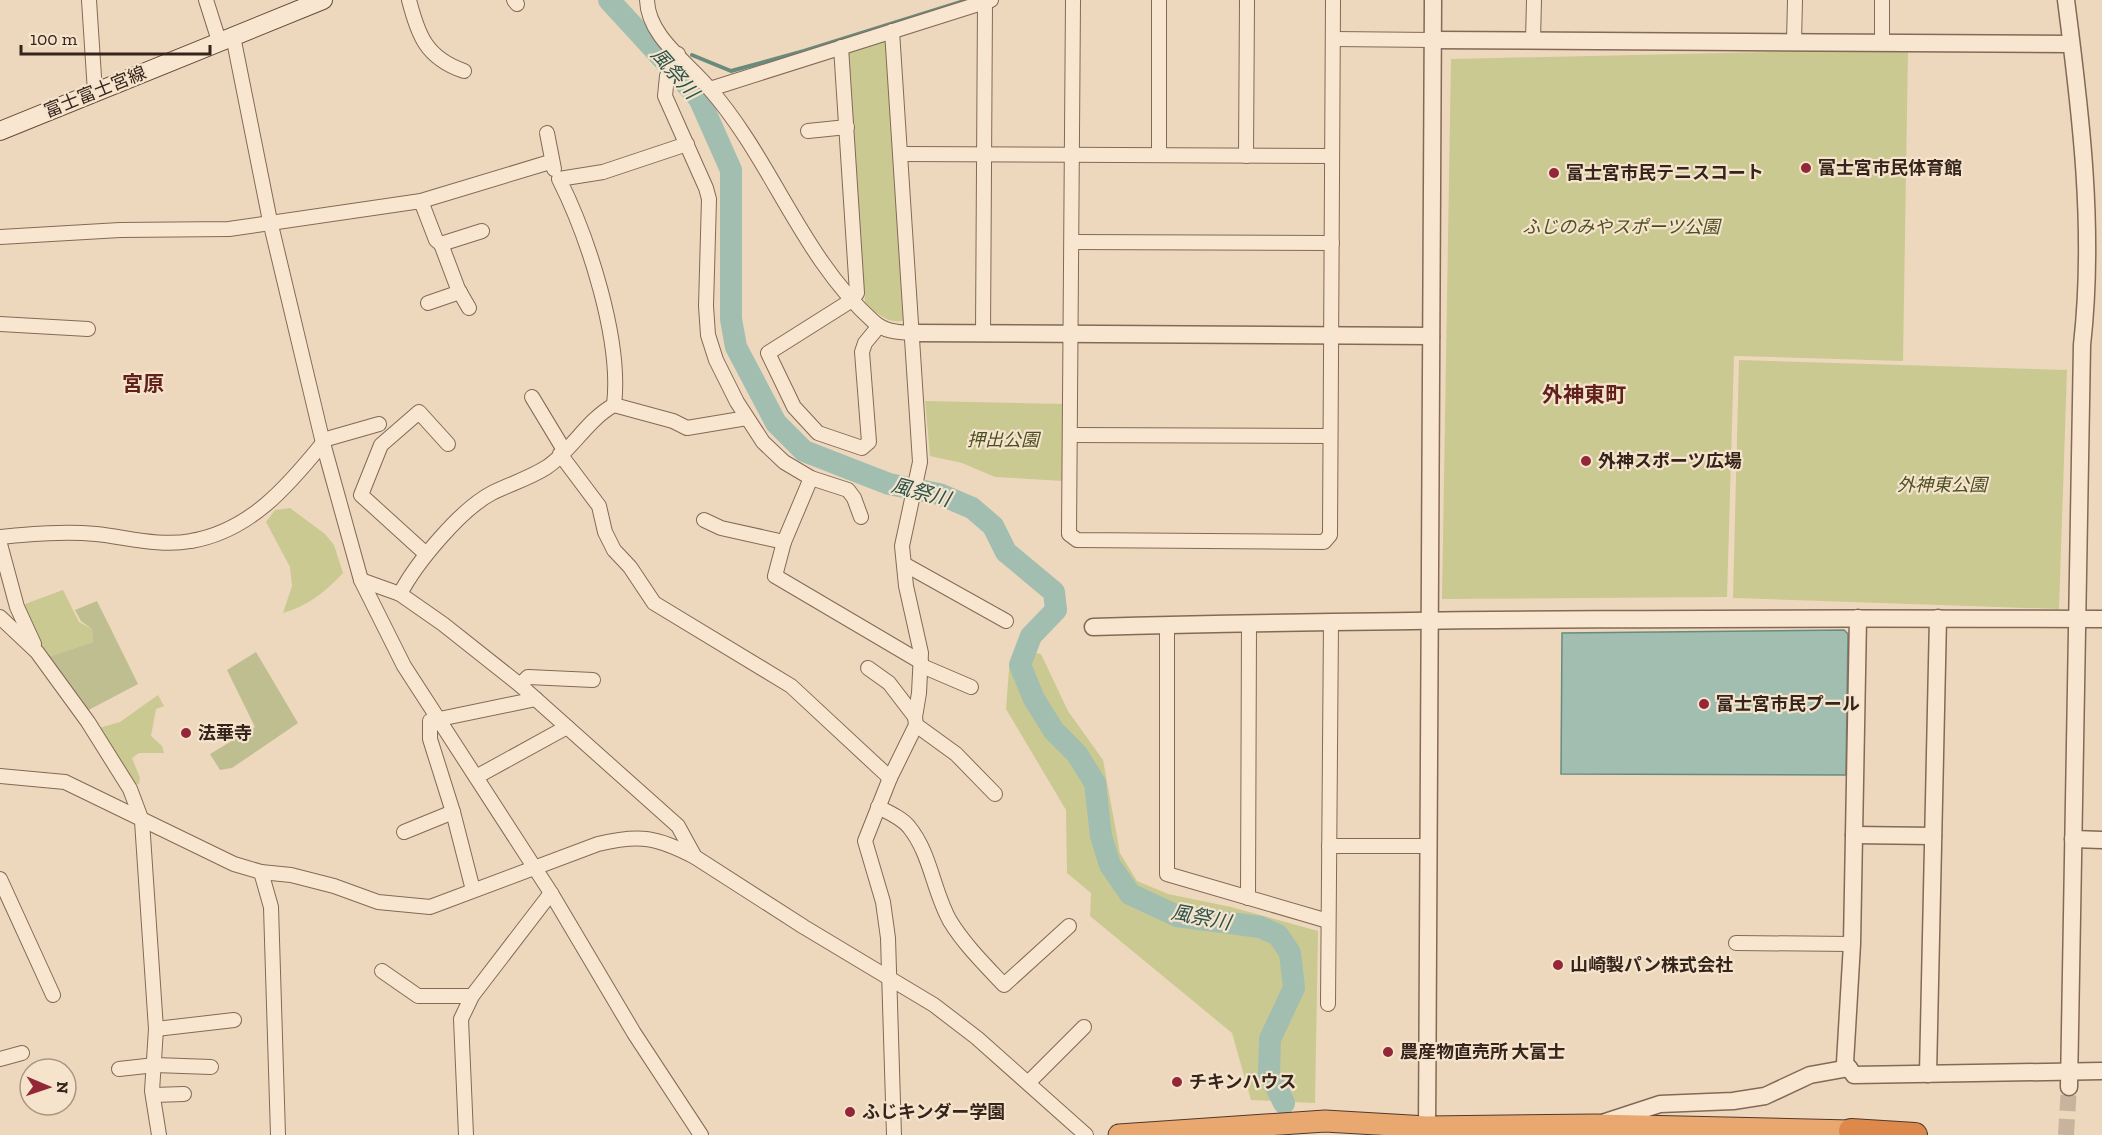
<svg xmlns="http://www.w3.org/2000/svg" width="2102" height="1135" viewBox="0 0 2102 1135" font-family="'Zilla Slab','Noto Sans JP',serif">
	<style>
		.green { fill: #cac992 }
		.cemetery { fill: #bfbe91 }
		.water { fill: #a1beb1; stroke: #698b7e; stroke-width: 1.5 }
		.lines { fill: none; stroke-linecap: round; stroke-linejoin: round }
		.stream { stroke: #698b7e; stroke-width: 4 }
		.river { stroke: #a1beb1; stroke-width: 22 }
		.tertiary-tunnel { stroke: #c8b49d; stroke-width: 16; stroke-dasharray: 16 8; stroke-linecap: butt }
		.minor-casing { stroke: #846956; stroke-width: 16 }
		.tertiary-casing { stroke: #846956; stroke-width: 19 }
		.secondary-casing { stroke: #664a3a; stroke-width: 20 }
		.trunk-casing { stroke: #52382b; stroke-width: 23 }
		.motorway-casing { stroke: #52382b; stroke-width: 26 }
		.minor { stroke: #f8e6d0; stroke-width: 14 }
		.tertiary { stroke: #f8e6d0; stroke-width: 16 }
		.secondary { stroke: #f8e6d0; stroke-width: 18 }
		.trunk { stroke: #e8a870; stroke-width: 21 }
		.motorway { stroke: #de894c; stroke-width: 24 }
		.poi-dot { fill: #932737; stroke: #f5e3cc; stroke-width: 2 }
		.labels { text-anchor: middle; stroke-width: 4.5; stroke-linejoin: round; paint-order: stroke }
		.street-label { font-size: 18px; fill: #34241b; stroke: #f5e3cc }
		.poi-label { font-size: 18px; font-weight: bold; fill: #34241b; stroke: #f5e3cc; text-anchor: start }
		.park-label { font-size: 18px; font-style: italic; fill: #4b5022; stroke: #f5e3cc }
		.water-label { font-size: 20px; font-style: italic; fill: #2a544b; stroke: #f5e3cc }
		.quarter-label { font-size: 21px; font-weight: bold; fill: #60201b; stroke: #f5e3cc }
	</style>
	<rect width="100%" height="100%" fill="#edd8bd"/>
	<g class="green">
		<path d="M887,40L906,320C888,325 878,314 865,303L848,52Z"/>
		<polygon points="1908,49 1903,361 1734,356 1727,597 1442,599 1451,59"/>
		<polygon points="1739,360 2067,370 2059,609 1733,598"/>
		<polygon points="925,401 1066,404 1063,481 995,477 962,463 930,456"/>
		<path d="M290,508L325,534L334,545L343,573C325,592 308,606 283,613L292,586L290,567L266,522L275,510Z"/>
		<polygon points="63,590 79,622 92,629 93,642 42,659 17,607"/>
		<polygon points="1017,650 1041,654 1068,711 1103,760 1120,853 1137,881 1168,894 1231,907 1318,931 1315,1103 1251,1100 1232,1033 1090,916 1091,893 1067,873 1066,810 1006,709 1009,670"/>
		<polygon points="158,695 164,706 156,709 151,736 162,746 164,753 139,753 132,758 140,778 139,784 128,786 99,728 120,722"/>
	</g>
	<g class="cemetery">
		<polygon points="97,601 138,684 83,713 42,659 93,642 92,629 81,621 75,610"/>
		<polygon points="256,652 298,723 232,768 220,770 210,754 255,727 227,670"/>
	</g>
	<polygon class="water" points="1844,630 1848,634 1846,775 1561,774 1562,633"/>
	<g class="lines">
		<g class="stream">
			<polyline points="653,50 667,52"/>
			<polyline points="692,55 731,71 804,51 967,0"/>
		</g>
		<polyline class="river" points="609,0 699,98 731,170 731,319 736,347 776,423 804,451 889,484 939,494 972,508 993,526 1006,552 1054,592 1056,610 1031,636 1020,665 1034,699 1054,731 1077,754 1095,783 1101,836 1110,865 1130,894 1177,916 1260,927 1278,935 1290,953 1294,988 1270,1039 1269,1073 1284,1103"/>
		<polyline class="tertiary-tunnel" points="2066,1135 2069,1087"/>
		<g class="minor-casing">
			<g id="minor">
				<polyline points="89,0 95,92"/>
				<polyline points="206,0 219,41"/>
				<path d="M409,0C418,35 426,58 464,71"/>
				<polyline points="514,0 517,4"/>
				<path d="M647,0C648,36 686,61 708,87C772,159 801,257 874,322C885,332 898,332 912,333"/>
				<polyline points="1073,0 1069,534 1077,540 1324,542 1330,535 1333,0"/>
				<polyline points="1159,0 1159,155"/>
				<polyline points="892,31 920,462 902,546 906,586 921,653 919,693 915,717 916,725 890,778 865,841 883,902 888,938 894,1135"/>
				<polyline points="233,36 270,221 323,443 361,580 404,666 551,893 634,1033 701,1135"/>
				<polyline points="1333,39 1433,40"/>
				<polyline points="1533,40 1534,0"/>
				<polyline points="1794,42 1795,0"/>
				<polyline points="1882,43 1882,0"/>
				<polyline points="841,47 857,293 852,300 768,353 794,407 818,433 862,448 869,442 862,352 865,343 879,326"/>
				<polyline points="678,54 667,76 665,96 706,188 709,199 706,306 708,335 716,360 737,402 763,442 784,462 811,478 848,490 854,498 861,517"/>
				<polyline points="710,89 991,0"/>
				<polyline points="808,131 847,127"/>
				<polyline points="547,133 554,169"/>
				<polyline points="902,154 1332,156"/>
				<polyline points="1246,156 1247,0"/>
				<polyline points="421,201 550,162"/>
				<polyline points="0,237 120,230 229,229 421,201 436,240 441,244 482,231"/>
				<polyline points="1072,242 1332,243"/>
				<polyline points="441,244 458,289 469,308"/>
				<polyline points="428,303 460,292"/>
				<polyline points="0,324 88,329"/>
				<polyline points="983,334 985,2"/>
				<polyline points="532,397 564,450"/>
				<path d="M614,405C622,340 588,237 559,179L603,172L687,144"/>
				<polyline points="1071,435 1330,436"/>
				<polyline points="323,440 379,424"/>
				<polyline points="560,454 599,506 605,532 614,550 630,567 654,603 791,686 890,778"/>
				<polyline points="811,478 784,542 775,576 921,662"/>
				<polyline points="704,520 721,528 784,542"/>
				<path d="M0,537C32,534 64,531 96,534C126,537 160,547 191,541C250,531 288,486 323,443"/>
				<polyline points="0,544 17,607 34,644"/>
				<polyline points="426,554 361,495 381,445 419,412 448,444"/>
				<polyline points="904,564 1006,621"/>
				<polyline points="361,580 400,594 443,624 520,685 678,826 695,857 804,927 934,1005 977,1038 1086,1135"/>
				<path d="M400,594C416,563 461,509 492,493C510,484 530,478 547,467C572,450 587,420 614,405L673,421L687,428L747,418"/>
				<polyline points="0,617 37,652 88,722 130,789 142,821 156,1029 152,1091 159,1135"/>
				<polyline points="1167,625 1167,874 1328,921"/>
				<polyline points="922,666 971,687"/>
				<polyline points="868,668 889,683 915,717"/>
				<polyline points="520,685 528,677 593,680"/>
				<polyline points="916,725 956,754 995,794"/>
				<path d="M0,776L65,782L234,864L261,872L291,875L334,886L378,902L430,907L598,844C640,834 657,837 695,857"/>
				<polyline points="476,777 567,727"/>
				<path d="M878,807C888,812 902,818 909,827C931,854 933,891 950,921C964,944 985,965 1004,985L1069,926"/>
				<polyline points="404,832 453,812"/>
				<polyline points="1329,846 1428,846"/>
				<polyline points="261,872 271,907 278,1135"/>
				<polyline points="0,879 53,995"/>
				<polyline points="473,890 453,812 430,739 430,721 536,699"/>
				<polyline points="1248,898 1249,623"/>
				<polyline points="1736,943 1852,944"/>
				<polyline points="382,971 418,996 472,996"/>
				<polyline points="1328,1004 1331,622"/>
				<polyline points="156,1029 234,1020"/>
				<polyline points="0,1059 22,1053"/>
				<polyline points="119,1069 155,1065 211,1067"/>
				<polyline points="1029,1082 1084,1027"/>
				<polyline points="153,1095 184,1094"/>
				<polyline points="466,1135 461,1019 472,996 551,893"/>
			</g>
		</g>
		<g class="tertiary-casing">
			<g id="tertiary">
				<path d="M2066,0C2081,115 2095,230 2082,345L2069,1087"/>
				<polyline points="1433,40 2071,44"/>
				<polyline points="912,333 1431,336"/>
				<polyline points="1858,618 1852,944 1845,1063 1854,1075 2102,1071"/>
				<path d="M1093,627C1430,618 1766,618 2102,619"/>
				<polyline points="1854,835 1933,836"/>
				<polyline points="2073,839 2102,840"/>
				<polyline points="1928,1074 1938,618"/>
				<polyline points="1605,1122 1660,1104 1733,1101 1765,1096 1810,1075 1849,1068"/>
				<polyline points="1427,1135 1433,0"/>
			</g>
		</g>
		<g class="secondary-casing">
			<polyline id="secondary" points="0,131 323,0"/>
		</g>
		<g class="trunk-casing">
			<polyline id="trunk" points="1119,1135 1325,1121 1427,1127 1595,1125 1851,1131"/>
		</g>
		<g class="motorway-casing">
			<polyline id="motorway" points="1851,1131 1915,1135"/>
		</g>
		<use href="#minor" class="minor"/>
		<use href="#tertiary" class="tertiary"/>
		<use href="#secondary" class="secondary"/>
		<use href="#trunk" class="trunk"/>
		<use href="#motorway" class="motorway"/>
	</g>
	<g class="poi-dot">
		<circle cx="1806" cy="168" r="6"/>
		<circle cx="1554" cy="173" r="6"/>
		<circle cx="1586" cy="461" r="6"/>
		<circle cx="1704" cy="704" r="6"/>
		<circle cx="186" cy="733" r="6"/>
		<circle cx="1558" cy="965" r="6"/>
		<circle cx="1388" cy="1052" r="6"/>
		<circle cx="1177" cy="1082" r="6"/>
		<circle cx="850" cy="1112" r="6"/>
	</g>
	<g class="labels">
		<g class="street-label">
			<text transform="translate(95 92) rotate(-22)" y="6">富士富士宮線</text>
		</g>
		<g class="poi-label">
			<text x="1818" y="174">富士宮市民体育館</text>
			<text x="1566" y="179">富士宮市民テニスコート</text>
			<text x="1598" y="467">外神スポーツ広場</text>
			<text x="1716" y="710">富士宮市民プール</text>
			<text x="198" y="739">法華寺</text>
			<text x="1570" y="971">山崎製パン株式会社</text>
			<text x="1400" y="1058">農産物直売所 大富士</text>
			<text x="1189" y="1088">チキンハウス</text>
			<text x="862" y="1118">ふじキンダー学園</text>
		</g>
		<g class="park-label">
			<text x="1621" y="233">ふじのみやスポーツ公園</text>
			<text x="1003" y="446">押出公園</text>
			<text x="1942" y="491">外神東公園</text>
		</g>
		<g class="water-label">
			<text transform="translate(675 73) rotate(49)" y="7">風祭川</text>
			<text transform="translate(921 492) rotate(15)" y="7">風祭川</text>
			<text transform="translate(1201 917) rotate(11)" y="7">風祭川</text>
		</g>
		<g class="quarter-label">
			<text x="143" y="391">宮原</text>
			<text x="1584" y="402">外神東町</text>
		</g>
	</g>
	<g transform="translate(48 1087) rotate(92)"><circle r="28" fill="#f5e3cc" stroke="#a89785" stroke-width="1.5"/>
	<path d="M0-4.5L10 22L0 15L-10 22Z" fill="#932737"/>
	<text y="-9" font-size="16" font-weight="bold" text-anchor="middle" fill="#34241b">N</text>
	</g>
	<path d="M21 45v9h189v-9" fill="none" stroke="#34241b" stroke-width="3"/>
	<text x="30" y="45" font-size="18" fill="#34241b" stroke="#f5e3cc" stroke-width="4.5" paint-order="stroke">100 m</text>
</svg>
